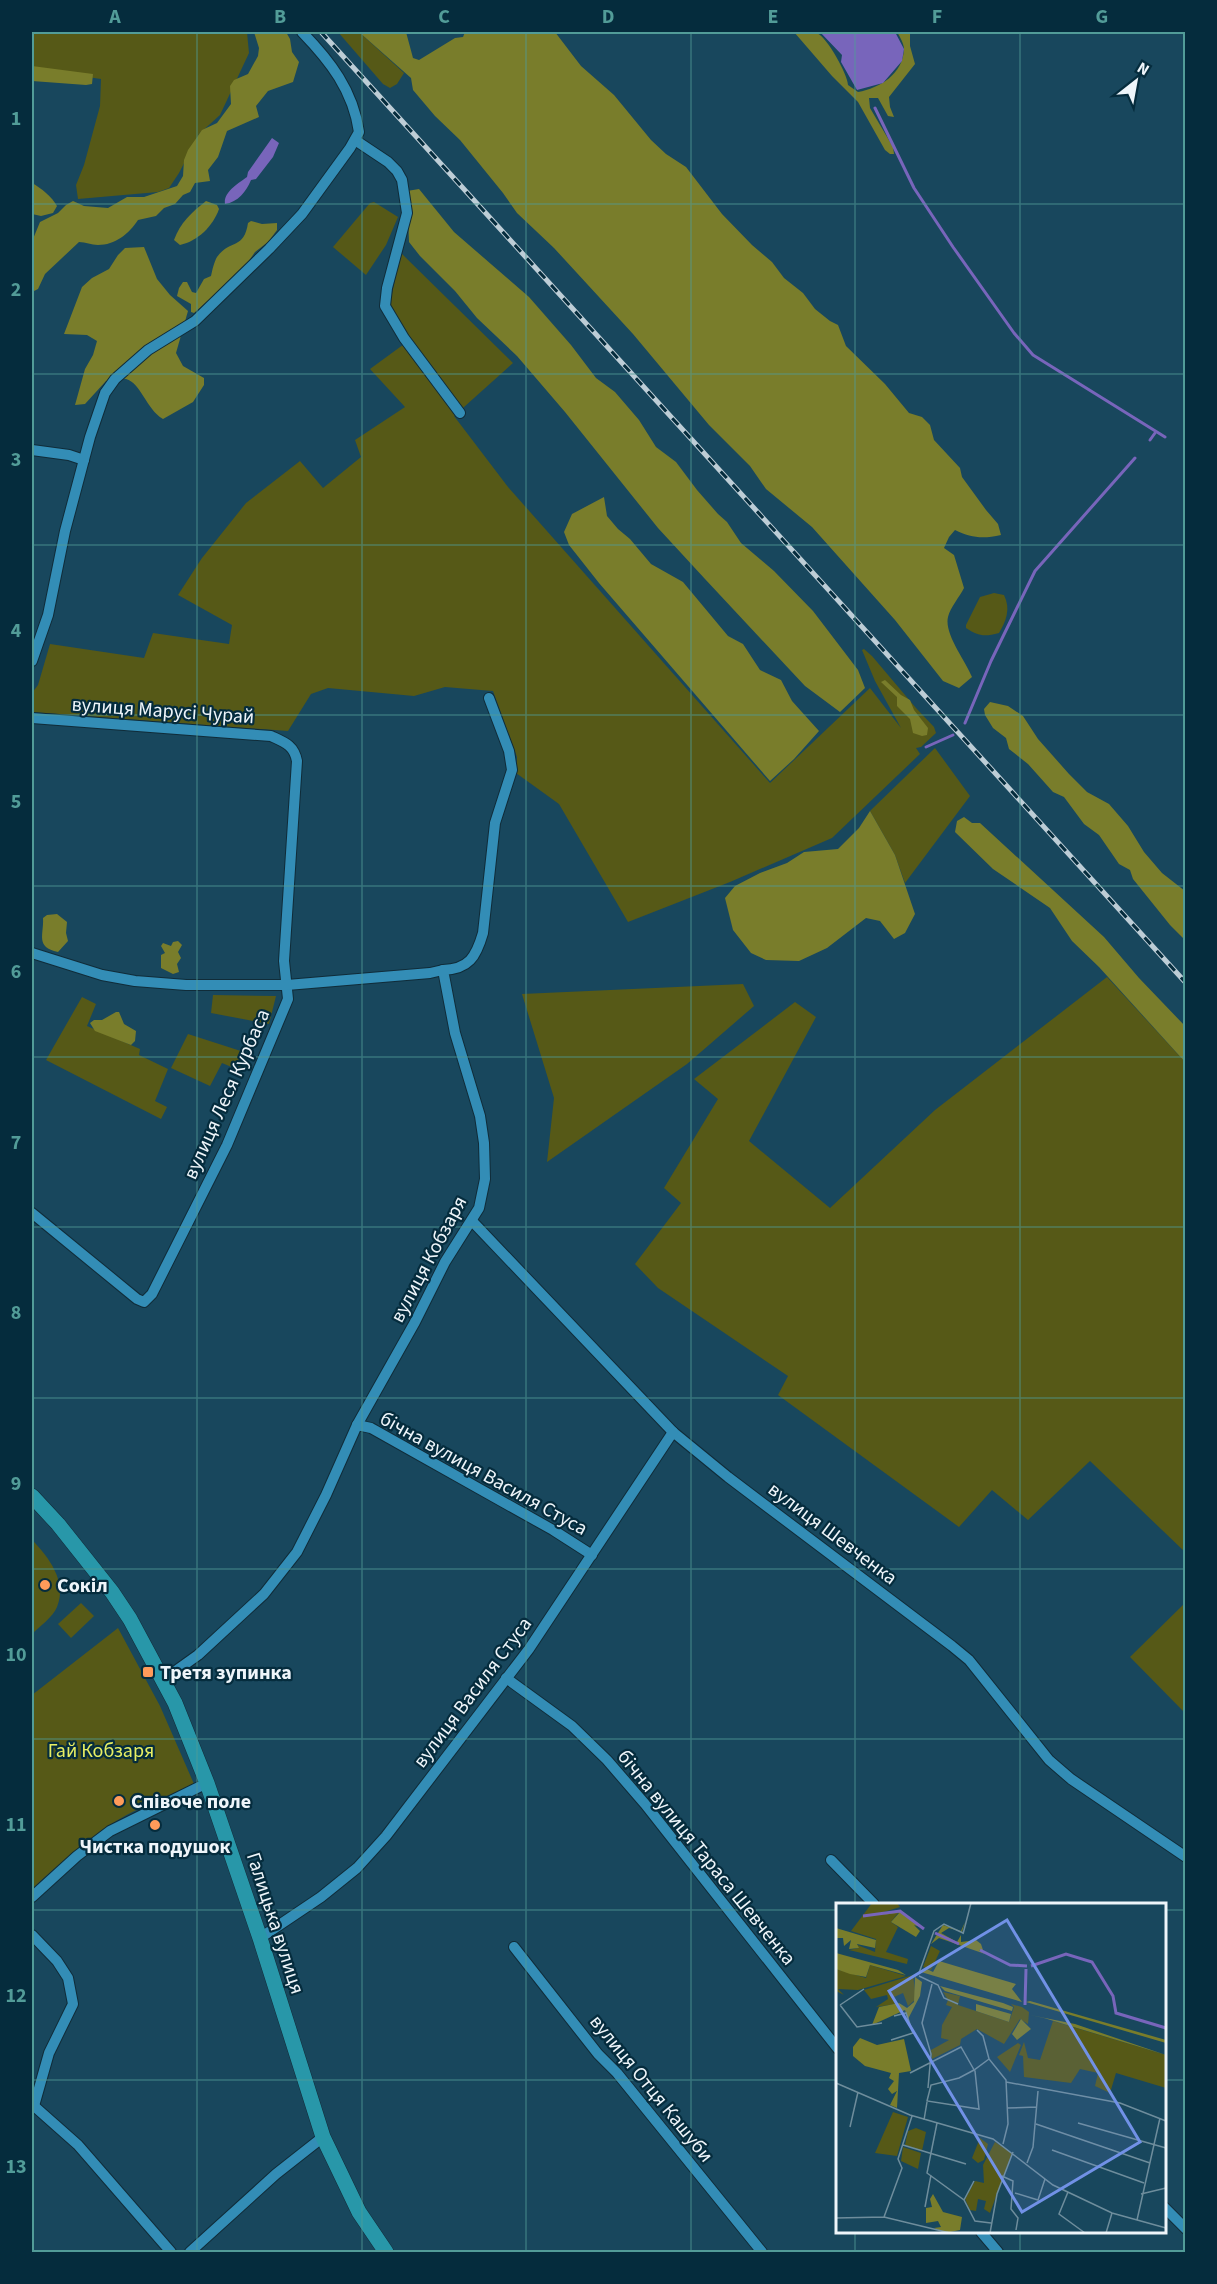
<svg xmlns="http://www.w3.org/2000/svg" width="1217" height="2284" viewBox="0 0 1217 2284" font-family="'Source Sans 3',sans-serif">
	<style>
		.green { fill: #565917 }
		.forest { fill: #797d2b }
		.water { fill: #7865bb }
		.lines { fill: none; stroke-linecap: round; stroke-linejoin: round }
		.stream { stroke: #7865bb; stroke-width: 3 }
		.street-casing { stroke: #102c39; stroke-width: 12 }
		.secondary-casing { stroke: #102c39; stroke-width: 16 }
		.street { stroke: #338db6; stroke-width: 10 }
		.secondary { stroke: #2897a9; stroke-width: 15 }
		.rail-casing { stroke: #bdcdd6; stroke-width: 5 }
		.rail { stroke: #052c3d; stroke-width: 3; stroke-dasharray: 9; stroke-linecap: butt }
		.grid { fill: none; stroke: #529c98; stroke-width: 1.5; stroke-opacity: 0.55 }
		.poi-dot { fill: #ff9b5a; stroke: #052c3d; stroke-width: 2 }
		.labels { text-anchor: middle; stroke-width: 4.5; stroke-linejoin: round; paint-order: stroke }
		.street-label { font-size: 20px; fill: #eef5fa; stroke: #052c3d }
		.poi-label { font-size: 20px; font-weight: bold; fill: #eef5fa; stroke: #052c3d; text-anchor: start }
		.park-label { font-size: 20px; fill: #e7ee63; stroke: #052c3d }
		.inset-river { fill: none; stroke: #7865bb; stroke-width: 3 }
		.inset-road { fill: none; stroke: #6e8d9c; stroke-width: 1.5 }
		.view { fill: #7191e6; fill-opacity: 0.15; stroke: #7191e6; stroke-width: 3 }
		.inset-edge { fill: none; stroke: #eef5fa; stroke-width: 3 }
		.neatline { fill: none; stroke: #529c98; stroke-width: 2 }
		.grid-label { font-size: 20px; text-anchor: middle; font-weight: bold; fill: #529c98 }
	</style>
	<rect width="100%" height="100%" fill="#18475d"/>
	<g class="green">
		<polygon points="32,32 247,32 249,53 220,115 199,134 179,173 169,188 158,192 78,199 76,185 84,165 100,106 101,79 32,69"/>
		<polygon points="338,32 359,32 404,73 397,84 390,88 383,84"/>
		<polygon points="374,202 398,217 386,245 366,275 333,247 370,203"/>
		<polygon points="401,253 513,363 454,416 508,487 770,783 870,688 901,728 875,681 862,650 864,649 872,656 916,708 934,727 936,733 921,747 916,748 920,754 832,838 730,882 628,922 559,804 516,773 517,757 493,691 445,687 414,696 328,688 311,694 288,731 32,712 32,693 38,685 50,644 144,658 153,633 229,644 232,625 178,595 202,558 246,503 300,461 323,488 361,457 355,440 405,407 370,369 411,339 389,307"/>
		<path d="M994,593L1004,595C1011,609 1006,621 999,633C984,637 978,636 966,628V625L980,597Z"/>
		<polygon points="935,748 970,796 905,883 895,855 870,811"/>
		<polygon points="1107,977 1185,1062 1185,1552 1090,1461 1028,1520 992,1490 959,1527 778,1395 788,1376 658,1288 635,1264 681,1203 664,1188 718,1099 694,1079 795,1002 816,1017 749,1141 830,1208 935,1110"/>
		<polygon points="743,984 754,1006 687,1064 547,1162 554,1098 522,994"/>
		<polygon points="213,995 276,996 269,1024 211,1013"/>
		<polygon points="82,997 96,1004 87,1026 140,1049 139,1055 168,1069 155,1101 167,1107 161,1119 46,1060"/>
		<polygon points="188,1034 247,1053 241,1071 222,1063 210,1086 171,1068"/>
		<path d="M32,1540C48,1556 68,1582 57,1607C53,1617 39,1627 32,1634Z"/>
		<polygon points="81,1603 94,1616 71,1638 58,1624"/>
		<polygon points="1185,1603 1185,1713 1130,1657"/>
		<path d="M118,1628L160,1706L194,1784C165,1797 133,1809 107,1827C80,1846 55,1867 32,1889V1695Z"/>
	</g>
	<g class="forest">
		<path d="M254,32H286L290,39L292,52L299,62L293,82L268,91L256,106L259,117L227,131L218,157L208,170L210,181L195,183L190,192L183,195L175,204L164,208L156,216L138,220C129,234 115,245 98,245C91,245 86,242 79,242L45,274L38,289L32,292L33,239L40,222L58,213L66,205L73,201L84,206L108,208L127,197H144L177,186L183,176L184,160L188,150L202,130L217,123L231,104L230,86L234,80L248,74L258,56L259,48Z"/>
		<path d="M359,32H406L413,58L419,60L455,38L463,37L465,32H555L581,66L614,95L651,140L666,154L686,167L722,214L752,245L772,262L784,278L803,293L815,309L830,321L838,325L846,346L885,384L909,413L922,417L930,425L934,440L960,468L962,477L986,510L998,524L1001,535C983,539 971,538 955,530L949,537L944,548L954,555L964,588C960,596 950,608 948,617C944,634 965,660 972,677L959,688L943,681L895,620L812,527L766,489L750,466L709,425L633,334L554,248L517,213L503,193L460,140L435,116L413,90L411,78Z"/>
		<path d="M794,32C801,32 811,30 817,33C827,37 848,75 848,85L858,92C880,88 903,74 904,49C904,44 900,37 897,32H910V46L915,64L889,97L890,107L894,117L888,116L878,98H869L870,108L893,147L894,154H890L885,150L858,102L832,76Z"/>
		<polygon points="32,66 93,74 92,84 86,85 32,81"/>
		<path d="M32,183C41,188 52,197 57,206L53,213L41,216L32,214Z"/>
		<polygon points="419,189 454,232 529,297 571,345 596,378 615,392 639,420 656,447 676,462 697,490 718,514 727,522 741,543 774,571 813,611 858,670 865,688 840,712 805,686 705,579 658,528 565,412 517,356 477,318 455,291 420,256 409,242 407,191"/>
		<path d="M206,201L217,205L219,209C213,226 198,241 180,245L174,240C180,223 192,212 206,201Z"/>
		<path d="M251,221L262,224L277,223V230L268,242L255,252L242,271L194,313L191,312V304L177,296L179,288L183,282H187L192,292L196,293L204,279L211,276C212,271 214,262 217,257C230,239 244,250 248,223Z"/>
		<path d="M144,247L157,279L170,295L188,311L176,353L183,366L204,378V385L193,402L163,419C146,409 141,383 126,379C120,378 112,380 106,381L85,404L75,405L85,369L93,355L97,341L87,335L64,334L82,287L92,278L109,269L118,255L125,248Z"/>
		<polygon points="604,497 607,516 618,529 630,539 651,564 683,582 728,636 743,644 760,670 781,680 792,701 819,731 794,759 770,781 599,583 569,545 564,532 572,514"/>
		<polygon points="885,680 901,695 910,700 914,710 928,728 927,735 922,736 913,733 910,719 897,706 897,697 881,682"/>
		<polygon points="990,702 1008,706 1023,716 1038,739 1069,774 1087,792 1109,804 1128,826 1144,852 1162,873 1185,891 1185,940 1170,925 1133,879 1130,870 1119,864 1099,835 1084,824 1064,797 1053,792 1028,764 1009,749 1006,738 993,728 985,715 984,709"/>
		<polygon points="870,811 895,855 915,914 905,933 894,939 880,921 866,918 827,948 799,961 766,960 751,953 733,930 725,898 735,886 760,873 787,863 804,852 838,849 859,828"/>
		<polygon points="964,817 972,823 980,823 1104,937 1139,978 1185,1026 1185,1062 1099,967 1072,941 1050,908 993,869 955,832 957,821"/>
		<path d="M57,914L67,922L66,933L68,941L58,952C35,947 44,935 43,918L47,915Z"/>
		<polygon points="178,941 182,945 178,952 181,958 177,964 179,972 173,974 161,968 161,955 165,953 161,946 163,943 171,946 173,942"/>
		<polygon points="116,1012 119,1012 124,1024 136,1031 135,1041 131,1045 95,1031 90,1023 94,1020 102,1020"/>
	</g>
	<g class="water">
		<polygon points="820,32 895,32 904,49 902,61 883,83 857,90 841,62 842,55"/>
		<path d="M272,138L279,143L273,157L256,179L251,180C246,192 238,202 225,204C223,192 239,183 247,177L248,172Z"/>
	</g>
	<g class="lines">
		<g class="stream">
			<polyline points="875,108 914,188 953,247 1014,333 1033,355 1165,437"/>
			<polyline points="1150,440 1155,433"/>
			<polyline points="965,723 991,661 1035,571 1135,458"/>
			<polyline points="926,747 953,735"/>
		</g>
		<g class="street-casing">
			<g id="street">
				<polyline points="355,140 388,162 397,171 402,180 407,213 387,288 385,306 404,338 460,413"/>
				<polyline points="32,450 69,455 84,460"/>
				<path d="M32,661L48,615L65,531L90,437L105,393L115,379L148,350L195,321L269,249L302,214L350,148L359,132C353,90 330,61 302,32"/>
				<path d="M32,718L271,736C284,742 294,745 297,761L284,961L288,999L227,1145L152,1294L144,1302L137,1299L32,1213"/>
				<polyline points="32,953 102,975 135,981 186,985 287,985 430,973 443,970"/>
				<polyline points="472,1221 673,1432 728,1477 952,1646 969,1660 1049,1760 1071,1779 1186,1857"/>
				<polyline points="357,1425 371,1428 553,1530 592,1555"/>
				<polyline points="506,1678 572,1726 607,1760 645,1804 838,2049"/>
				<path d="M163,1680L198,1655L264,1594L297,1552L326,1495L357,1425L415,1322L445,1262L479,1208L485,1179L484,1143L480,1116L455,1033L443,970C469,969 476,957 483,933L495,823L512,770L509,751L489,698"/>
				<polyline points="831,1860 874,1904"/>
				<polyline points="32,1897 77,1856 110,1831 207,1783"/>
				<polyline points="32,1935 57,1961 68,1978 73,2004 49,2053 34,2106 32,2108"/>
				<polyline points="260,1938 321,1897 357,1868 386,1836 529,1649 673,1432"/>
				<polyline points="514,1947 598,2054 617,2073 762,2252"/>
				<polyline points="34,2106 78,2145 171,2252"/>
				<polyline points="1164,2207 1186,2229"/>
				<polyline points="981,2232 998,2252"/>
				<polyline points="190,2252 276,2174 323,2137"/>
			</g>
		</g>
		<g class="secondary-casing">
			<polyline id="secondary" points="32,1496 58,1524 112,1592 130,1619 175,1703 207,1783 260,1938 323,2137 359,2212 386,2252"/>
		</g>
		<use href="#street" class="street"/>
		<use href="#secondary" class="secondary"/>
		<g class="rail-casing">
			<polyline id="rail" points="321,32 1186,983"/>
		</g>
		<use href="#rail" class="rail"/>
	</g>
	<path class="grid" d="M197,32V2252M362,32V2252M526,32V2252M691,32V2252M855,32V1904M1020,32V1904M32,204H1186M32,374H1186M32,545H1186M32,715H1186M32,886H1186M32,1057H1186M32,1227H1186M32,1398H1186M32,1569H1186M32,1739H1186M32,1910H838M1164,1910H1186M32,2080H838M1164,2080H1186M855,2232V2252M1020,2232V2252"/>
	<g class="poi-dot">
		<circle cx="45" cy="1585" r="6"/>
		<rect x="142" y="1666" width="12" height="12" rx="3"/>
		<circle cx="119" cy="1801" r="6"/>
		<circle cx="155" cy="1825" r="6"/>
	</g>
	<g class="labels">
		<g class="street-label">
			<text transform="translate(163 710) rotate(4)" y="7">вулиця Марусі Чурай</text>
			<text transform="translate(226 1094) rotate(-66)" y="7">вулиця Леся Курбаса</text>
			<text transform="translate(428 1259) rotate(-62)" y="7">вулиця Кобзаря</text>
			<text transform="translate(484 1473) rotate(29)" y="7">бічна вулиця Василя Стуса</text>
			<text transform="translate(833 1533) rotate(37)" y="7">вулиця Шевченка</text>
			<text transform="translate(472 1692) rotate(-53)" y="7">вулиця Василя Стуса</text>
			<text transform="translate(707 1857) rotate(51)" y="7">бічна вулиця Тараса Шевченка</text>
			<text transform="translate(276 1923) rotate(72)" y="7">Галицька вулиця</text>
			<text transform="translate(652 2088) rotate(51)" y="7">вулиця Отця Кашуби</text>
		</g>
		<g class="poi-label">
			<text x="57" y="1592">Сокіл</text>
			<text x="160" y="1679">Третя зупинка</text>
			<text x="131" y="1808">Співоче поле</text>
			<text x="155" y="1853" text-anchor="middle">Чистка подушок</text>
		</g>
		<g class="park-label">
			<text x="101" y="1757">Гай Кобзаря</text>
		</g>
	</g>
	<g transform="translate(836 1903)">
		<rect width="330" height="330" fill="#18475d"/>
		<path d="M36,0H61L64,4L38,12L62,10L55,19L62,24L50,49L72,56L71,61L13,47L23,45L19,41L39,49L40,36L15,28ZM95,43L104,48L95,67L87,64ZM34,62L70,73L22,87L2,86L8,92L0,88V66L30,75ZM77,72L80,96L72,103L67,90L58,94L59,101L40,104L52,96L51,92L35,96L28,87ZM107,89L124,93L122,102L173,119L178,104L175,101L186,104L193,109L192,121L184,116L168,141L141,126L125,136L124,142L96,156L95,147L113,137L105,135L106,122L116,104L110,102L112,97ZM217,118L330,152V185L280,170L274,190L259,183L262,170L244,166L235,180L188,174L187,153L183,152L188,139L192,155L204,157ZM182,140L185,142L174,169L161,154ZM57,209L72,214L61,253L39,250ZM80,225L90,229L86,248L69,242L72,228ZM144,235L152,241L148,257L142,260L136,255ZM159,239L176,250L154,310L148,306L150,298L142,296L140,308L134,307L129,296L139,278L148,280L147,262ZM67,244L85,250L82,266L65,258Z" fill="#565917"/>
		<path d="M65,8L87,25L78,22L84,28L80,34L55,19L63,10L45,12ZM129,19L126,29L113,25L105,30L121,39L125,32V39L140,37L145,41L147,47H143L149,51L103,35L95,41L107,22L125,28ZM0,25L40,37L39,45L21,41L23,45L13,46L15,37L8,43L7,35H0ZM0,50L62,67L70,72L34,62L30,74L14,71L0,66ZM103,58L180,81L176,86L186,99L85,69L89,65L97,69ZM79,74L86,79L84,93L72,116L69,107L36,122L43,104L63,100L71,105L78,99ZM104,83L167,100L177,104L176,108L109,88ZM194,98L330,137V140L190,99ZM140,101L175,111L173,119L140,108ZM194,112L239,121L330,152L208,115ZM185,116L195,126L181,137L176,131ZM24,135L41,142L68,136L75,168L63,170L61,205L54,202L61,188L56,191L52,186L58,178L53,175L55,170L29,163L17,153V144ZM97,291L107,309L126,314L124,327L109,330L98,325L105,324L102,318L90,320V305L96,304L94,296Z" fill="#797d2b"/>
		<path class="inset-river" d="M27,13L64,8L88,26M99,30L123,41M144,47L174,62L191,63M195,63L230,51L256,59L277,93L280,110L330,125M189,102L190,66"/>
		<path class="inset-road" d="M127,31L135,0M83,70L98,28L108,21L127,30M83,73L102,82L108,95L122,101M4,102L21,124L46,120M4,102L28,86M141,127L147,133L153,156L170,177L172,221L167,241M55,137L77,130L70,110L58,113M74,170L125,144L137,165L138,167L139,168L143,206L91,198L95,182L123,175L138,167L153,156M170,179L284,200L330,218M0,180L74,212L157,236L217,282L276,310L330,325M92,185L95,151L86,120L96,81M171,205L201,204M88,217L91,199M101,220L91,270L128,297L139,318L155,320M242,220L330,245M200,221L314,260M14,224L22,189M67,242L130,261M216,247L308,280M191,260L197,244L202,188M166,273L177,278L175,306L182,315L180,327M232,289L223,311L249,330M179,290L202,297L209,276M305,291L330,285M128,297L138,278M89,304L95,272M48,314L66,265L62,256L76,213M0,315L48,314L114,330M301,317L324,215M154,330L161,291L177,249M270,330L276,310"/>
		<path class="view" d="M171,17L304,239L186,309L53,88Z"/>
		<rect width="330" height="330" class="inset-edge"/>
	</g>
	<rect width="1217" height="2284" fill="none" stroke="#052c3d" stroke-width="66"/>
	<g transform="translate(1136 81) rotate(31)" stroke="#052c3d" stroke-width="4.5" paint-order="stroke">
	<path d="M0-4.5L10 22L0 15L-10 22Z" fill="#eef5fa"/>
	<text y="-9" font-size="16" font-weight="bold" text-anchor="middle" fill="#eef5fa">N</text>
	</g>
	<rect x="33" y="33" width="1151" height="2218" class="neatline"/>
	<g class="grid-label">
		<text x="115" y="23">A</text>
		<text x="280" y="23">B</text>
		<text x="444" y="23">C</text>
		<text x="608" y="23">D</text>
		<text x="773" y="23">E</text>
		<text x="937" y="23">F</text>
		<text x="1102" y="23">G</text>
		<text x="16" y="125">1</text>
		<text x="16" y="296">2</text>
		<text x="16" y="466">3</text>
		<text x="16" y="637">4</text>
		<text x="16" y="808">5</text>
		<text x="16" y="978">6</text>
		<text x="16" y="1149">7</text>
		<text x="16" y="1319">8</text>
		<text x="16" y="1490">9</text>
		<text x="16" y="1661">10</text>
		<text x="16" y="1831">11</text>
		<text x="16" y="2002">12</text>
		<text x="16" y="2173">13</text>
	</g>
</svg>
